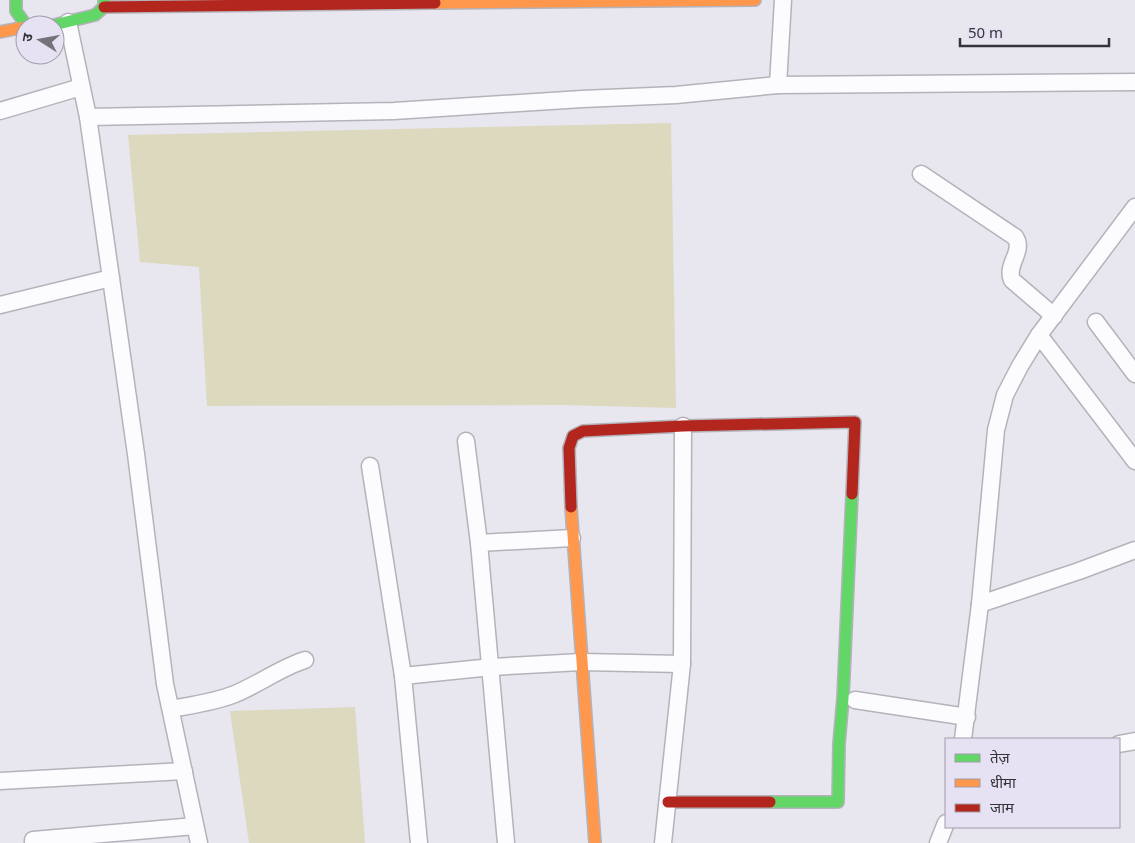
<svg xmlns="http://www.w3.org/2000/svg" width="1135" height="843" viewBox="0 0 1135 843" font-family="'Noto Sans','Noto Sans Devanagari',sans-serif">
	<style>
		.green { fill: #dcd9be }
		.lines { fill: none; stroke-linecap: round; stroke-linejoin: round }
		.street-casing { stroke: #b4b3ba; stroke-width: 19 }
		.fast-casing { stroke: #b4b3ba; stroke-width: 14 }
		.slow-casing { stroke: #b4b3ba; stroke-width: 14 }
		.jam-casing { stroke: #b4b3ba; stroke-width: 14 }
		.street { stroke: #fcfbfd; stroke-width: 16 }
		.fast { stroke: #63d668; stroke-width: 11 }
		.slow { stroke: #ff974d; stroke-width: 11 }
		.jam { stroke: #b3261e; stroke-width: 11 }
	</style>
	<rect width="100%" height="100%" fill="#e8e6ef"/>
	<g class="green">
		<polygon points="671,123 676,408 562,405 207,406 199,267 140,262 128,135"/>
		<polygon points="355,707 365,843 249,843 230,711"/>
	</g>
	<g class="lines">
		<g class="street-casing">
			<g id="street">
				<polyline points="68,22 88,117 136,454 165,684 199,843"/>
				<polyline points="778,85 783,0"/>
				<polyline points="0,111 81,87"/>
				<polyline points="88,117 394,111 582,99 676,95 778,85 1135,82"/>
				<path d="M921,174L1015,237C1025,251 1005,265 1012,280L1054,316"/>
				<polyline points="0,305 111,278"/>
				<polyline points="1096,322 1135,374"/>
				<polyline points="1039,335 1135,461"/>
				<polyline points="466,441 479,543 506,843"/>
				<polyline points="370,466 403,676"/>
				<polyline points="479,543 572,538"/>
				<polyline points="980,604 1079,571 1135,550"/>
				<polyline points="855,700 967,717"/>
				<path d="M171,709C193,705 215,702 235,694C259,684 280,668 305,660"/>
				<polyline points="963,739 980,604 996,430 1005,395 1020,366 1039,335 1135,207"/>
				<polyline points="1119,744 1135,741"/>
				<polyline points="0,781 184,771"/>
				<polyline points="33,843 33,840 195,826"/>
				<polyline points="419,843 403,676 492,667 581,662 682,664"/>
				<polyline points="663,843 682,664 683,426"/>
				<polyline points="938,843 946,823"/>
			</g>
		</g>
		<g class="fast-casing">
			<g id="fast">
				<polyline points="16,0 16,11 26,25"/>
				<polyline points="54,25 95,15 104,7 104,0"/>
				<polyline points="770,802 838,802 839,744 843,698 852,494"/>
			</g>
		</g>
		<g class="slow-casing">
			<g id="slow">
				<polyline points="435,3 755,0"/>
				<polyline points="0,32 25,27"/>
				<polyline points="571,507 595,843"/>
			</g>
		</g>
		<g class="jam-casing">
			<g id="jam">
				<polyline points="104,7 435,3"/>
				<polyline points="571,507 569,448 573,436 583,431 683,426 855,422 852,494"/>
				<polyline points="668,802 770,802"/>
			</g>
		</g>
		<use href="#street" class="street"/>
		<use href="#fast" class="fast"/>
		<use href="#slow" class="slow"/>
		<use href="#jam" class="jam"/>
	</g>
	<rect x="945" y="738" width="175" height="90" fill="#e7e2f3" stroke="#a09ca9"/>
	<rect x="955" y="754" width="25" height="8" fill="#63d668" stroke="#a09ca9"/>
	<text x="990" y="763" font-size="15" fill="#36343b">तेज़</text>
	<rect x="955" y="779" width="25" height="8" fill="#ff974d" stroke="#a09ca9"/>
	<text x="990" y="788" font-size="15" fill="#36343b">धीमा</text>
	<rect x="955" y="804" width="25" height="8" fill="#b3261e" stroke="#a09ca9"/>
	<text x="990" y="813" font-size="15" fill="#36343b">जाम</text>
	<g transform="translate(40 40) rotate(281)"><circle r="24" fill="#e7e2f3" stroke="#a09ca9"/>
	<path d="M0-4L9 19L0 12L-9 19Z" fill="#74727a"/>
	<text y="-8" font-size="14" font-weight="bold" text-anchor="middle" fill="#36343b">उ</text>
	</g>
	<path d="M960 38v8h149v-8" fill="none" stroke="#36343b" stroke-width="2.5"/>
	<text x="968" y="38" font-size="15" fill="#36343b" stroke="#e7e2f3" stroke-width="4" paint-order="stroke">50 m</text>
</svg>
